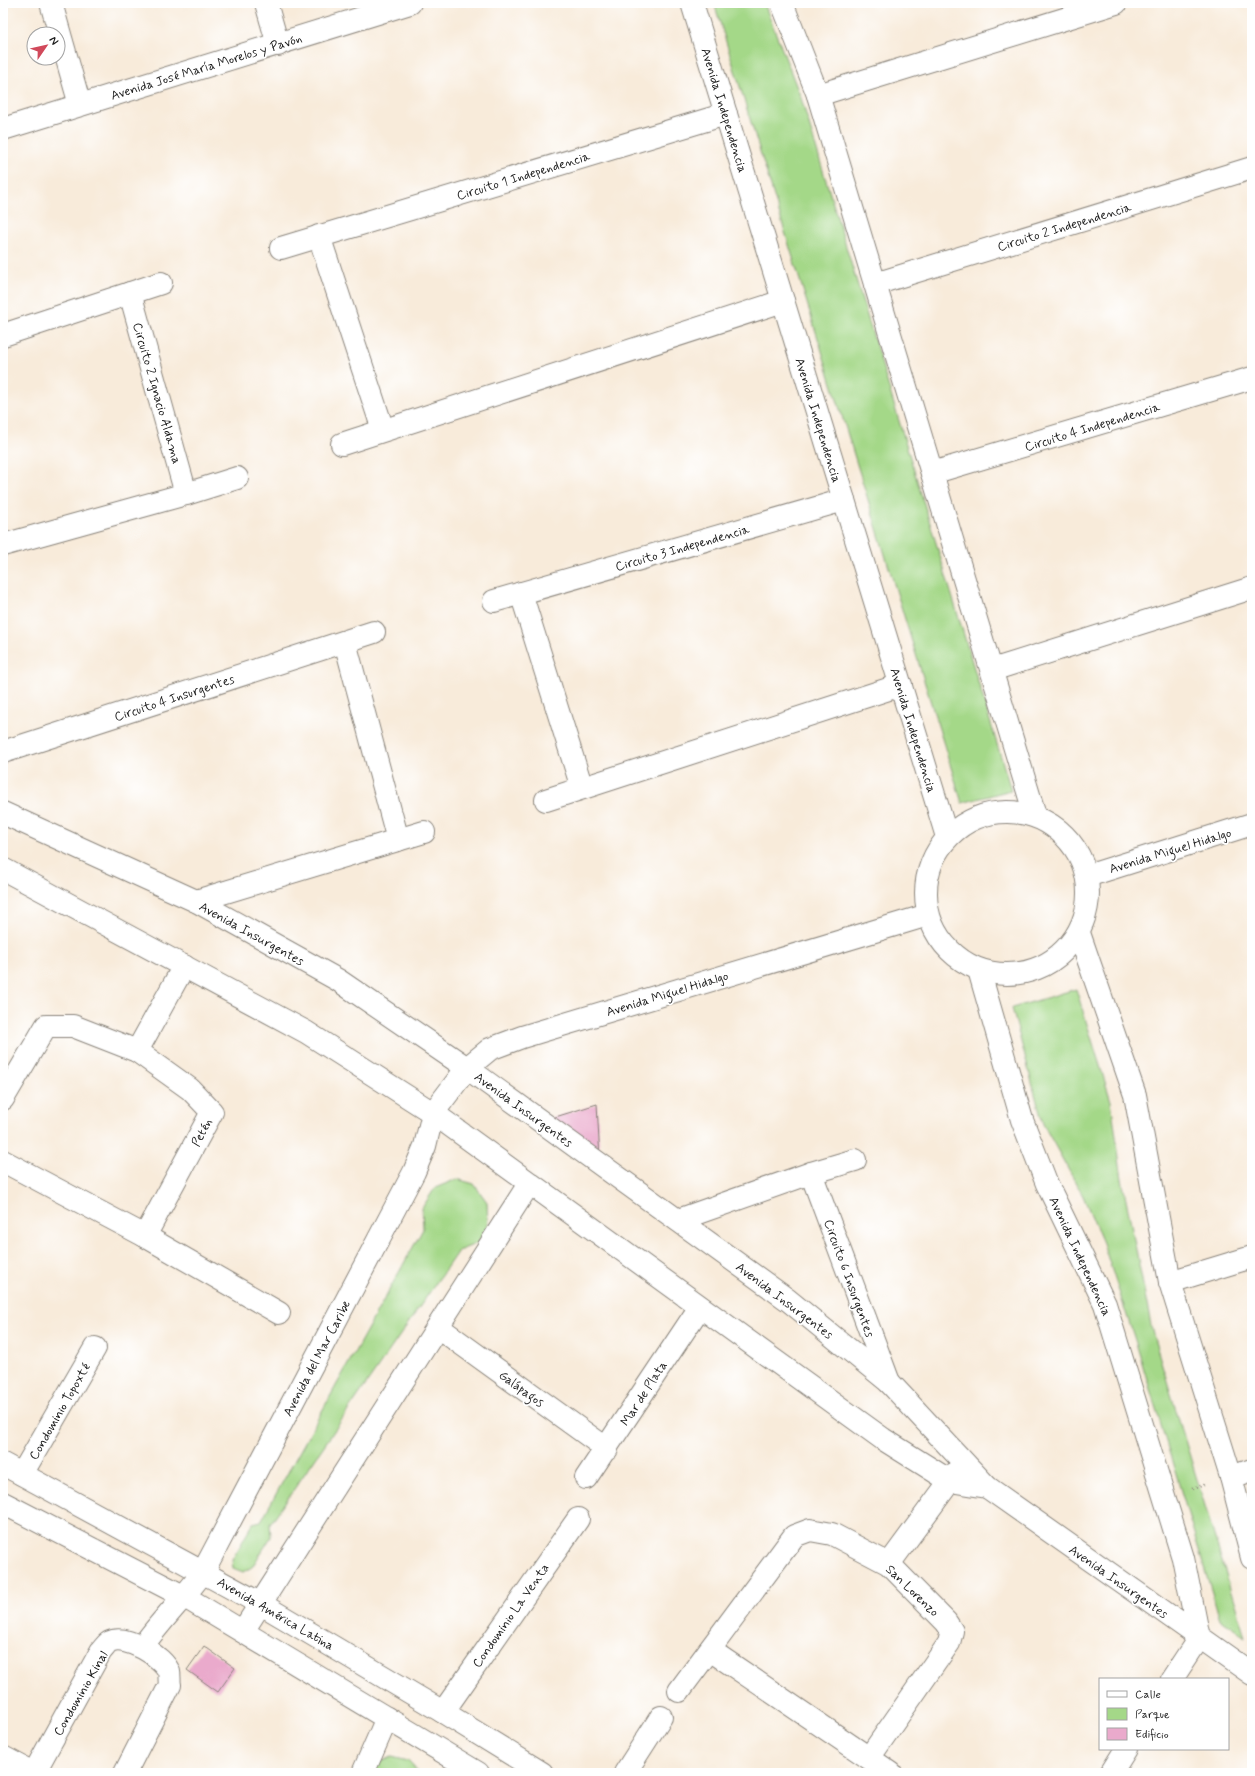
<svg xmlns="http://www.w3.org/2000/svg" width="1255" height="1776" viewBox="0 0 1255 1776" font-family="Mynerve,sans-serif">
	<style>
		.green { fill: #a4d888; stroke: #607a52 }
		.building { fill: #eaaacc }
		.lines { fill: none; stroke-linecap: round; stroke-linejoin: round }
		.street-casing { stroke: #8a847b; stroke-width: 24 }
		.secondary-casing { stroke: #8a847b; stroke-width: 24 }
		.path { stroke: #8a847b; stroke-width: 2.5; stroke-dasharray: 1 3; stroke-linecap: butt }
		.street { stroke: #fff; stroke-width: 22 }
		.secondary { stroke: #fff; stroke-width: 22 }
		.labels { text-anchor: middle; stroke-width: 3.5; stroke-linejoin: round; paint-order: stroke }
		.street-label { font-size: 13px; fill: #1c1c1c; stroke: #fff }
	</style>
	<rect width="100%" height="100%" fill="#fff"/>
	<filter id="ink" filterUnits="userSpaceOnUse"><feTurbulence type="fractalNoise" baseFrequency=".025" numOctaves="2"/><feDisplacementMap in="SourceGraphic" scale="8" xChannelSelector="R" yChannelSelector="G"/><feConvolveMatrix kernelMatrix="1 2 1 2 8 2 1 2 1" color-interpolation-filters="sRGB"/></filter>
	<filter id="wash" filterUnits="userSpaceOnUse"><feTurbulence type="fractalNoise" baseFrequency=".012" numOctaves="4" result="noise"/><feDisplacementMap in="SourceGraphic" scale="16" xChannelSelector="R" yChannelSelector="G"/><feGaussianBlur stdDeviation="0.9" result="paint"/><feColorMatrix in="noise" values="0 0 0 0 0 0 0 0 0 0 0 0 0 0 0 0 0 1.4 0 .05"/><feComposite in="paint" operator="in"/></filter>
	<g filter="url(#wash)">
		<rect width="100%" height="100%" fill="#f8ebda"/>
		<g class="green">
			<polygon points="714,3 764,3 801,98 1011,790 962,803"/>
			<polygon points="1076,989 1111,1101 1122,1179 1153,1335 1245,1637 1220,1619 1135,1340 1103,1243 1083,1196 1043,1124 1012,1008"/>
			<polygon points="457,1179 474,1184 487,1202 488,1226 478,1243 458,1251 270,1524 271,1537 252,1567 243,1572 233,1568 232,1560 253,1523 261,1521 423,1229 422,1208 435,1188"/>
			<polygon points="392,1757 408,1761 419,1773 372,1773 376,1764"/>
		</g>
		<g id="blocks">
			<g class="building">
				<polygon points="597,1104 600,1160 549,1119"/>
				<polygon points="204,1646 235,1668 218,1692 187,1670"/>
			</g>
		</g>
	</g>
	<g filter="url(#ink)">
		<use href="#blocks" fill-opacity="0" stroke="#8a847b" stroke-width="1"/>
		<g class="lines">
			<g class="street-casing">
				<g id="street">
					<polyline points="51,3 80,105"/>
					<polyline points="266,3 278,45"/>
					<polyline points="818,95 1116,3"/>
					<polyline points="3,129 410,3"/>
					<polyline points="319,236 383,430"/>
					<polyline points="281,248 726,114"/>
					<polyline points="875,284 1252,168"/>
					<polyline points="130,293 186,494"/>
					<polyline points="3,335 161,283"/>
					<polyline points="342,444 783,301"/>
					<polyline points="932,473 1252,378"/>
					<polyline points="3,545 186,494 237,478"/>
					<polyline points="521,593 582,788"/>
					<polyline points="494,601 844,500"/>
					<polyline points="345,642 398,840"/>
					<polyline points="992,670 1252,588"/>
					<polyline points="3,752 374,632"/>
					<polyline points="546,800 901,685"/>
					<polyline points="196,901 424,832"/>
					<polyline points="137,1051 184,966"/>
					<polyline points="3,1099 46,1026 73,1026 137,1051 190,1089 212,1112 145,1236"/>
					<polyline points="3,1161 145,1236 279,1313"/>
					<polyline points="811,1173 889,1382"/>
					<polyline points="678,1220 811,1173 855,1160"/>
					<polyline points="1170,1282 1252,1257"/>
					<polyline points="438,1327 607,1449"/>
					<polyline points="3,1464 261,1604 443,1712 542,1773"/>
					<polyline points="22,1474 95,1348"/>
					<polyline points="1231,1477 1252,1470"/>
					<polyline points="586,1478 700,1307"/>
					<polyline points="3,1503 185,1597 478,1773"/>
					<polyline points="889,1564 961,1466"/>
					<polyline points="243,1631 529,1184"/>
					<path d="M142,1647C161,1620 184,1598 203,1572L414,1172L425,1146L433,1113"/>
					<polyline points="710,1650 891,1773"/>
					<polyline points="1172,1679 1199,1638"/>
					<polyline points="679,1691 794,1536 810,1530 832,1534 889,1564 946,1622 952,1631 949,1643 869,1758"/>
					<polyline points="443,1712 578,1519"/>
					<polyline points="3,1757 33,1773"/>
					<path d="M34,1773L101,1651C104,1648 107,1643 110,1642C126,1634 164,1657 169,1672C170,1676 169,1681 170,1685L125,1773"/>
					<polyline points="363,1773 387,1718"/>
					<polyline points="625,1773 661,1717"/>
					<polyline points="1111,1773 1126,1749"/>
				</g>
			</g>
			<g class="secondary-casing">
				<g id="secondary">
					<polyline points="692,3 947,837"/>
					<polyline points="782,3 818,95 1035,815"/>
					<circle cx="1007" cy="893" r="81"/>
					<polyline points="3,813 196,901 338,980 467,1068 788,1300 889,1382 987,1487 1252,1674"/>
					<polyline points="3,869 306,1032 433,1113 883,1439 950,1481 987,1487"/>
					<polyline points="1087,876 1252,824"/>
					<polyline points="1079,933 1135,1095 1170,1282 1231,1477 1252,1558"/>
					<polyline points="979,970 1022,1120 1047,1184 1105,1304 1183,1558 1199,1638"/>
					<polyline points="433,1113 467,1068 490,1049 522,1037 928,915"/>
				</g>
			</g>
			<polyline class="path" points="1192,1489 1204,1485"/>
			<use href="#street" class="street"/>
			<use href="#secondary" class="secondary"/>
		</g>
	</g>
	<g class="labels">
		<g class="street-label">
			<text transform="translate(206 66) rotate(-17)" y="5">Avenida José María Morelos y Pavón</text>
			<text transform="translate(725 110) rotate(73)" y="5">Avenida Independencia</text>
			<text transform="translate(523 175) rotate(-17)" y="5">Circuito 1 Independencia</text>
			<text transform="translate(1064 226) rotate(-17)" y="5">Circuito 2 Independencia</text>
			<text transform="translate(158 393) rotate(74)" y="5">Circuito 2 Ignacio Aldama</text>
			<text transform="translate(819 420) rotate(73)" y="5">Avenida Independencia</text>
			<text transform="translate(1092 426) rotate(-17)" y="5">Circuito 4 Independencia</text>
			<text transform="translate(682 547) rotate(-16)" y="5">Circuito 3 Independencia</text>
			<text transform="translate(174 697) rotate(-18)" y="5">Circuito 4 Insurgentes</text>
			<text transform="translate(914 730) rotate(73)" y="5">Avenida Independencia</text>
			<text transform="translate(1170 850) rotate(-17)" y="5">Avenida Miguel Hidalgo</text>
			<text transform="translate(252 933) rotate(29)" y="5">Avenida Insurgentes</text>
			<text transform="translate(667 993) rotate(-17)" y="5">Avenida Miguel Hidalgo</text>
			<text transform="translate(524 1109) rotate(36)" y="5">Avenida Insurgentes</text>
			<text transform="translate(201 1132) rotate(-62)" y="5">Petén</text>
			<text transform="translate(1081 1256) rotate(65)" y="5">Avenida Independencia</text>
			<text transform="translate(850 1278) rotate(70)" y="5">Circuito 6 Insurgentes</text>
			<text transform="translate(785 1300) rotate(37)" y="5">Avenida Insurgentes</text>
			<text transform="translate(316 1358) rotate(-62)" y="5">Avenida del Mar Caribe</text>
			<text transform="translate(522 1388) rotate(36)" y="5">Galápagos</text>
			<text transform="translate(643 1393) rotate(-57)" y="5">Mar de Plata</text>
			<text transform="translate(59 1411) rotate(-60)" y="5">Condominio Topoxté</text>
			<text transform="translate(1119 1581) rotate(35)" y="5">Avenida Insurgentes</text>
			<text transform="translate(913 1590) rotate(44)" y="5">San Lorenzo</text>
			<text transform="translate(276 1613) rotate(30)" y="5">Avenida América Latina</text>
			<text transform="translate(510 1615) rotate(-55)" y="5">Condominio La Venta</text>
			<text transform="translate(80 1693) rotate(-60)" y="5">Condominio Kinal</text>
		</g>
	</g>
	<rect width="1255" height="1776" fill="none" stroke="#fff" stroke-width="16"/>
	<rect x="1099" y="1678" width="130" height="72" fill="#ffffff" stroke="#a4a4a4"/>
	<rect x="1107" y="1691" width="20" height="6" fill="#ffffff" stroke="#a4a4a4"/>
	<text x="1135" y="1698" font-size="12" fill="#1c1c1c">Calle</text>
	<rect x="1107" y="1708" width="20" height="12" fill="#a4d888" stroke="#a4a4a4"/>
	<text x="1135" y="1718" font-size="12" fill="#1c1c1c">Parque</text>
	<rect x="1107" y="1728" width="20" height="12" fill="#eaaacc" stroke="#a4a4a4"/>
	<text x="1135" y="1738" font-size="12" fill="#1c1c1c">Edificio</text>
	<g transform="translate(46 46) rotate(56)"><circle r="19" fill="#ffffff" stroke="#a4a4a4"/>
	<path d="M0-3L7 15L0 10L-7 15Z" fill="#d1495b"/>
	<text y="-6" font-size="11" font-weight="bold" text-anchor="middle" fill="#1c1c1c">N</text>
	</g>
</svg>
